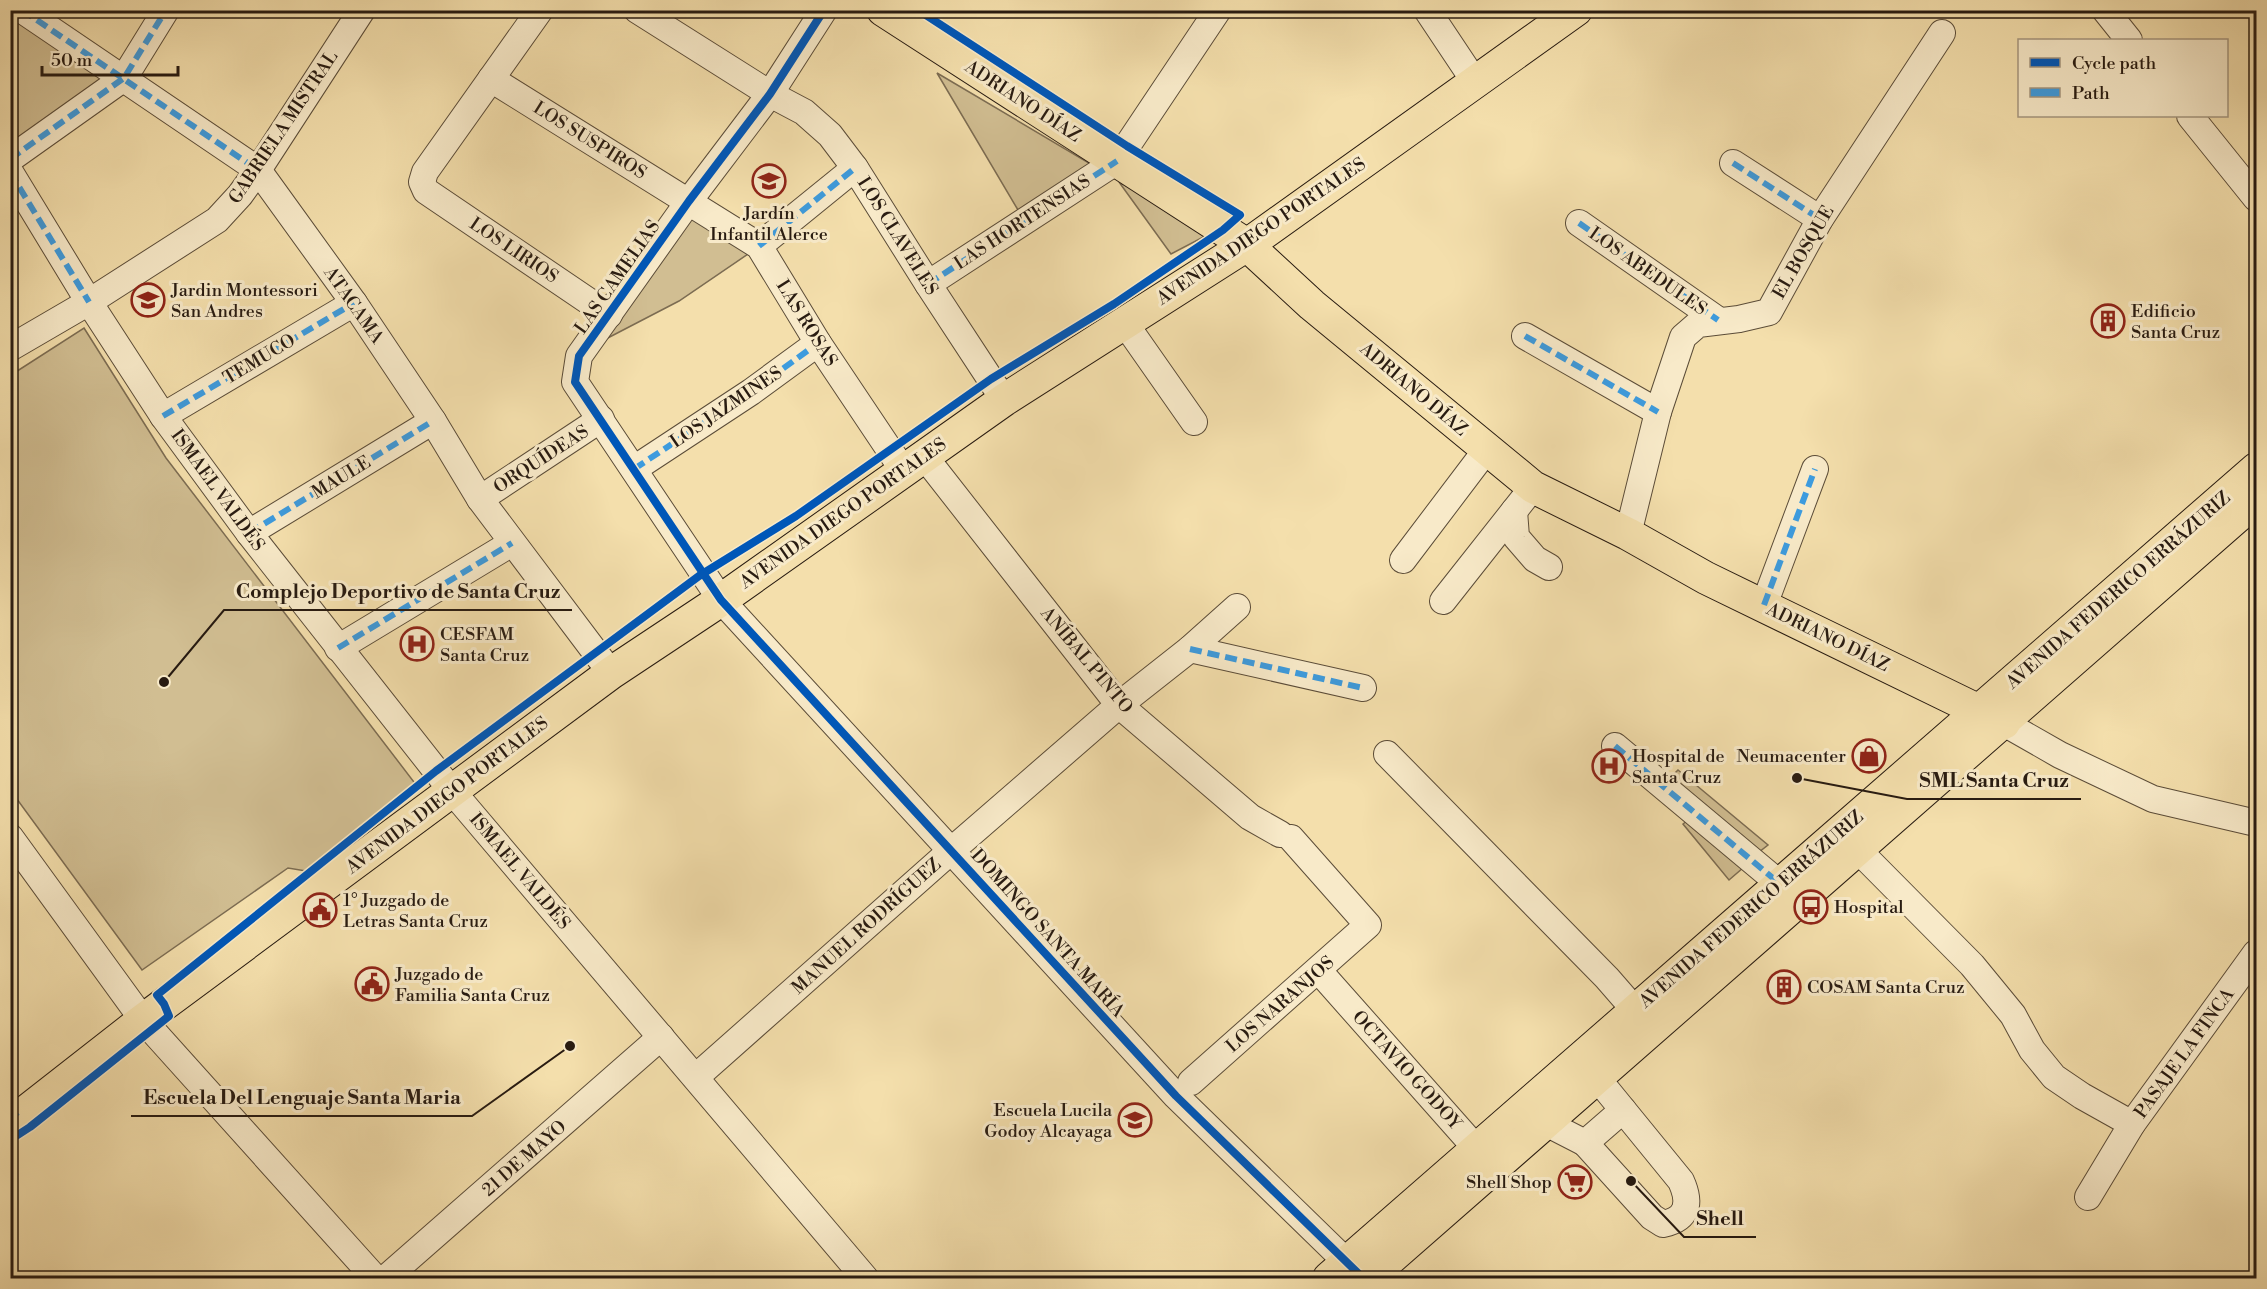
<svg xmlns="http://www.w3.org/2000/svg" width="2267" height="1289" viewBox="0 0 2267 1289" font-family="'Libre Bodoni',serif">
	<style>
		.green { fill: #d1be92; stroke: #7c6c52; stroke-width: 1.5 }
		.lines { fill: none; stroke-linecap: round; stroke-linejoin: round }
		.minor-casing { stroke: #5b4c38; stroke-width: 28 }
		.major-casing { stroke: #281b11; stroke-width: 34 }
		.minor { stroke: #f8eac9; stroke-width: 26 }
		.major { stroke: #f4dfac; stroke-width: 32 }
		.quiet { stroke: #3d9bde; stroke-width: 6; stroke-dasharray: 12 6; stroke-linecap: butt }
		.cycleway-casing { stroke: #f8eac9; stroke-width: 11 }
		.cycleway { stroke: #0057b8; stroke-width: 8 }
		.labels { text-anchor: middle; stroke-width: 6; stroke-linejoin: round; paint-order: stroke }
		.street-label { font-size: 18px; fill: #281b11; stroke: #f8eac9 }
		.poi-label { font-size: 18px; fill: #281b11; stroke: #f8eac9; text-anchor: start }
		.leader { fill: none; stroke: #281b11; stroke-width: 2 }
		.callout-dot { fill: #281b11; stroke: #f8eac9; stroke-width: 2 }
		.callout-label { font-size: 20px; text-anchor: middle; font-weight: bold; fill: #281b11; stroke: #f8eac9; stroke-width: 6; stroke-linejoin: round; paint-order: stroke }
	</style>
	<rect width="100%" height="100%" fill="#f4dfac"/>
	<filter id="stains"><feTurbulence type="fractalNoise" baseFrequency=".00333" numOctaves="4"/><feColorMatrix values="0 0 0 0 .2 0 0 0 0 .09 0 0 0 0 .02 0 0 0 .5 -.17"/></filter>
	<radialGradient id="worn" r=".72"><stop offset=".6" stop-color="#630" stop-opacity="0"/><stop offset="1" stop-color="#630" stop-opacity=".3"/></radialGradient>
	<g class="green">
		<polygon points="10,11 114,78 11,151"/>
		<polygon points="937,73 1094,166 1021,215"/>
		<polygon points="1119,182 1213,232 1171,254"/>
		<polygon points="692,214 751,252 679,301 600,342"/>
		<polygon points="84,328 166,458 417,786 306,871 288,868 142,970 11,791 11,375"/>
		<polygon points="1678,770 1768,845 1759,852 1670,778"/>
		<polygon points="1688,820 1744,867 1729,880 1683,824"/>
	</g>
	<g class="lines">
		<g class="minor-casing">
			<g id="minor">
				<polyline points="22,10 258,170 354,303 433,421 480,499 611,673"/>
				<polyline points="540,10 425,172 422,182 426,191 609,315"/>
				<polyline points="637,10 770,94 804,112 830,135 855,168 928,284 1004,400"/>
				<polyline points="824,10 770,94 689,201 579,356 575,382 721,600 1176,1096 1361,1276"/>
				<polyline points="1427,10 1475,82"/>
				<polyline points="2105,10 2129,40"/>
				<polyline points="491,79 759,246 818,343 903,470"/>
				<polyline points="2190,116 2256,198"/>
				<polyline points="10,159 124,78 166,10"/>
				<polyline points="1733,163 1820,219"/>
				<polyline points="10,172 89,302 163,416 249,533 452,791 865,1278"/>
				<polyline points="1579,223 1718,320"/>
				<polyline points="759,246 855,168"/>
				<polyline points="928,284 1117,161 1218,10"/>
				<polyline points="1124,322 1194,422"/>
				<polyline points="1525,336 1658,412"/>
				<polyline points="10,348 89,302 217,220 240,195 258,170 362,10"/>
				<polyline points="163,416 354,303"/>
				<polyline points="924,456 1119,705 1250,817 1280,834"/>
				<polyline points="634,469 751,392 818,343"/>
				<polyline points="480,499 601,419"/>
				<polyline points="1514,511 1516,537 1535,559 1549,567"/>
				<polyline points="249,533 433,421"/>
				<polyline points="1628,534 1658,412 1683,337 1698,324 1739,319 1769,312 1820,219 1942,33"/>
				<polyline points="1403,560 1487,449"/>
				<polyline points="1443,601 1533,487"/>
				<polyline points="1764,605 1815,469"/>
				<polyline points="338,648 512,543"/>
				<polyline points="1190,649 1363,688"/>
				<polyline points="2004,723 2060,755 2153,799 2256,823"/>
				<polyline points="1615,746 1780,884"/>
				<polyline points="1387,754 1607,978 1647,1024"/>
				<polyline points="10,837 143,1020 375,1278"/>
				<polyline points="1858,850 1972,965 2013,1015 2032,1050 2054,1077 2082,1096 2132,1124"/>
				<polyline points="1319,971 1490,1164"/>
				<polyline points="696,1077 952,850 1119,705 1190,649 1237,607"/>
				<polyline points="1191,1082 1368,925 1291,838"/>
				<polyline points="1546,1123 1585,1143 1623,1110"/>
				<path d="M1585,1143L1652,1217L1663,1224C1688,1219 1691,1203 1681,1181L1597,1078"/>
				<polyline points="2088,1197 2132,1124 2256,953"/>
				<polyline points="386,1278 661,1037"/>
			</g>
		</g>
		<g class="major-casing">
			<g id="major">
				<polyline points="883,10 1247,245 1312,305 1533,487 1628,534 1706,578 2004,723"/>
				<polyline points="10,1124 143,1020 611,673 721,600 1004,400 1247,245 1576,10"/>
				<polyline points="1329,1278 2256,469"/>
				<polyline points="1368,1278 2256,500"/>
			</g>
		</g>
		<use href="#minor" class="minor"/>
		<use href="#major" class="major"/>
		<g class="quiet">
			<polyline points="22,10 258,170"/>
			<polyline points="10,159 124,78 166,10"/>
			<polyline points="1733,163 1820,219"/>
			<polyline points="10,172 89,302"/>
			<polyline points="1579,223 1718,320"/>
			<polyline points="759,246 855,168"/>
			<polyline points="928,284 1117,161"/>
			<polyline points="1525,336 1658,412"/>
			<polyline points="163,416 354,303"/>
			<polyline points="634,469 751,392 818,343"/>
			<polyline points="249,533 433,421"/>
			<polyline points="1764,605 1815,469"/>
			<polyline points="338,648 512,543"/>
			<polyline points="1190,649 1363,688"/>
			<polyline points="1615,746 1780,884"/>
			<polyline points="10,1107 19,1119"/>
		</g>
		<g class="cycleway-casing">
			<g id="cycleway">
				<polyline points="824,10 770,94 689,201 579,356 575,382 721,600 1176,1096 1363,1278"/>
				<polyline points="10,1140 30,1127 169,1016 164,1004 157,995 436,771 699,576 796,516 991,379 1114,304 1223,230 1240,215 1127,146 918,10"/>
			</g>
		</g>
		<use href="#cycleway" class="cycleway"/>
	</g>
	<defs>
		<g id="school-ring" transform="scale(1.725)"><circle r="9.5" fill="#f8eac9" stroke="#8f2418" stroke-width="1.5"/><path d="M0-5L7-2L0 1L-7-2ZM-4 1L0 2.5L4 1V4Q0 6-4 4Z" fill="#8f2418"/></g>
		<g id="building-ring" transform="scale(1.725)"><circle r="9.5" fill="#f8eac9" stroke="#8f2418" stroke-width="1.5"/><path d="M-4-6H4V6H1V3H-1V6H-4ZM-2.5-4.3h1.7v1.8h-1.7ZM.8-4.3h1.7v1.8H.8ZM-2.5-1h1.7V.8h-1.7ZM.8-1h1.7V.8H.8Z" fill="#8f2418"/></g>
		<g id="hospital-ring" transform="scale(1.725)"><circle r="9.5" fill="#f8eac9" stroke="#8f2418" stroke-width="1.5"/><path d="M-5-5h3v3.5h4V-5h3V5h-3V1.5h-4V5h-3Z" fill="#8f2418"/></g>
		<g id="shop-ring" transform="scale(1.725)"><circle r="9.5" fill="#f8eac9" stroke="#8f2418" stroke-width="1.5"/><path d="M-5-2.5h2.3a2.7 3.5 0 0 1 5.4 0H5L5.5 6h-11ZM-1.5-2.5h3a1.5 2.3 0 0 0-3 0Z" fill="#8f2418"/></g>
		<g id="bus-ring" transform="scale(1.725)"><circle r="9.5" fill="#f8eac9" stroke="#8f2418" stroke-width="1.5"/><path d="M-5-6H5V4H4V6H2V4H-2V6H-4V4H-5ZM-3.5-4V0h7V-4ZM-3.5 1.2v1.5H-2V1.2ZM2 1.2v1.5H3.5V1.2Z" fill="#8f2418"/></g>
		<g id="civic-ring" transform="scale(1.725)"><circle r="9.5" fill="#f8eac9" stroke="#8f2418" stroke-width="1.5"/><path d="M-.6-6.5H3V-4.5H.6V-3L4-1V1h2V6H-6V1h2V-1L-.6-3ZM-1.2 2.5V6h2.4V2.5Z" fill="#8f2418"/></g>
		<g id="supermarket-ring" transform="scale(1.725)"><circle r="9.5" fill="#f8eac9" stroke="#8f2418" stroke-width="1.5"/><path d="M-6-5.5h2.5l.6 2H6L4.5 2H-2.5L-4.4-4H-6ZM-1.5 3.2a1.3 1.3 0 1 0 .1 0ZM3 3.2a1.3 1.3 0 1 0 .1 0Z" fill="#8f2418"/></g>
	</defs>
	<g fill-rule="evenodd">
		<use href="#school-ring" x="769" y="181"/>
		<use href="#school-ring" x="148" y="300"/>
		<use href="#building-ring" x="2108" y="321"/>
		<use href="#hospital-ring" x="417" y="644"/>
		<use href="#shop-ring" x="1869" y="756"/>
		<use href="#hospital-ring" x="1609" y="766"/>
		<use href="#bus-ring" x="1811" y="907"/>
		<use href="#civic-ring" x="320" y="910"/>
		<use href="#civic-ring" x="372" y="984"/>
		<use href="#building-ring" x="1784" y="987"/>
		<use href="#school-ring" x="1135" y="1120"/>
		<use href="#supermarket-ring" x="1575" y="1182"/>
	</g>
	<g class="labels">
		<g class="street-label">
			<text transform="translate(1023 101) rotate(33)" y="6">ADRIANO DÍAZ</text>
			<text transform="translate(283 127) rotate(-56)" y="6">GABRIELA MISTRAL</text>
			<text transform="translate(590 140) rotate(32)" y="6">LOS SUSPIROS</text>
			<text transform="translate(1022 222) rotate(-33)" y="6">LAS HORTENSIAS</text>
			<text transform="translate(1261 231) rotate(-34)" y="6">AVENIDA DIEGO PORTALES</text>
			<text transform="translate(898 236) rotate(58)" y="6">LOS CLAVELES</text>
			<text transform="translate(514 250) rotate(34)" y="6">LOS LIRIOS</text>
			<text transform="translate(1803 252) rotate(-60)" y="6">EL BOSQUE</text>
			<text transform="translate(1648 271) rotate(35)" y="6">LOS ABEDULES</text>
			<text transform="translate(617 277) rotate(-55)" y="6">LAS CAMELIAS</text>
			<text transform="translate(354 305) rotate(55)" y="6">ATACAMA</text>
			<text transform="translate(807 323) rotate(58)" y="6">LAS ROSAS</text>
			<text transform="translate(259 359) rotate(-31)" y="6">TEMUCO</text>
			<text transform="translate(1414 389) rotate(40)" y="6">ADRIANO DÍAZ</text>
			<text transform="translate(726 407) rotate(-34)" y="6">LOS JAZMINES</text>
			<text transform="translate(541 459) rotate(-33)" y="6">ORQUÍDEAS</text>
			<text transform="translate(341 477) rotate(-31)" y="6">MAULE</text>
			<text transform="translate(218 490) rotate(54)" y="6">ISMAEL VALDÉS</text>
			<text transform="translate(843 513) rotate(-35)" y="6">AVENIDA DIEGO PORTALES</text>
			<text transform="translate(2118 590) rotate(-41)" y="6">AVENIDA FEDERICO ERRÁZURIZ</text>
			<text transform="translate(1828 637) rotate(26)" y="6">ADRIANO DÍAZ</text>
			<text transform="translate(1087 660) rotate(50)" y="6">ANÍBAL PINTO</text>
			<text transform="translate(447 795) rotate(-37)" y="6">AVENIDA DIEGO PORTALES</text>
			<text transform="translate(520 871) rotate(50)" y="6">ISMAEL VALDÉS</text>
			<text transform="translate(1751 909) rotate(-41)" y="6">AVENIDA FEDERICO ERRÁZURIZ</text>
			<text transform="translate(866 926) rotate(-42)" y="6">MANUEL RODRÍGUEZ</text>
			<text transform="translate(1048 933) rotate(48)" y="6">DOMINGO SANTA MARÍA</text>
			<text transform="translate(1280 1004) rotate(-41)" y="6">LOS NARANJOS</text>
			<text transform="translate(2184 1053) rotate(-54)" y="6">PASAJE LA FINCA</text>
			<text transform="translate(1407 1070) rotate(48)" y="6">OCTAVIO GODOY</text>
			<text transform="translate(524 1158) rotate(-41)" y="6">21 DE MAYO</text>
		</g>
		<g class="poi-label">
			<text x="769" y="219" text-anchor="middle">Jardín<tspan x="769" dy="21">Infantil Alerce</tspan></text>
			<text x="171" y="296">Jardin Montessori<tspan x="171" dy="21">San Andres</tspan></text>
			<text x="2131" y="317">Edificio<tspan x="2131" dy="21">Santa Cruz</tspan></text>
			<text x="440" y="640">CESFAM<tspan x="440" dy="21">Santa Cruz</tspan></text>
			<text x="1632" y="762">Hospital de<tspan x="1632" dy="21">Santa Cruz</tspan></text>
			<text x="1846" y="762" text-anchor="end">Neumacenter</text>
			<text x="343" y="906">1° Juzgado de<tspan x="343" dy="21">Letras Santa Cruz</tspan></text>
			<text x="1834" y="913">Hospital</text>
			<text x="395" y="980">Juzgado de<tspan x="395" dy="21">Familia Santa Cruz</tspan></text>
			<text x="1807" y="993">COSAM Santa Cruz</text>
			<text x="1112" y="1116" text-anchor="end">Escuela Lucila<tspan x="1112" dy="21">Godoy Alcayaga</tspan></text>
			<text x="1552" y="1188" text-anchor="end">Shell Shop</text>
		</g>
	</g>
	<path class="leader" d="M164 682L224 610H572M1797 778L1907 799H2081M570 1046L472 1116H131M1631 1181L1684 1237H1756"/>
	<g class="callout-dot">
		<circle cx="164" cy="682" r="6"/>
		<circle cx="1797" cy="778" r="6"/>
		<circle cx="570" cy="1046" r="6"/>
		<circle cx="1631" cy="1181" r="6"/>
	</g>
	<g class="callout-label">
		<text x="398" y="598">Complejo Deportivo de Santa Cruz</text>
		<text x="1994" y="787">SML Santa Cruz</text>
		<text x="302" y="1104">Escuela Del Lenguaje Santa Maria</text>
		<text x="1720" y="1225">Shell</text>
	</g>
	<rect width="2267" height="1289" fill="none" stroke="#f4dfac" stroke-width="36"/>
	<rect x="12" y="12" width="2243" height="1265" fill="none" stroke="#281b11" stroke-width="3"/>
	<rect x="18" y="18" width="2231" height="1253" fill="none" stroke="#281b11" stroke-width="1.5"/>
	<rect x="2018" y="39" width="210" height="78" fill="#f8eac9" stroke="#a5977f" stroke-width="1.5"/>
	<rect x="2030" y="58" width="30" height="9" fill="#0057b8" stroke="#a5977f" stroke-width="1.5"/>
	<text x="2072" y="69" font-size="18" fill="#281b11">Cycle path</text>
	<rect x="2030" y="88" width="30" height="9" fill="#3d9bde" stroke="#a5977f" stroke-width="1.5"/>
	<text x="2072" y="99" font-size="18" fill="#281b11">Path</text>
	<path d="M42 66v9h136v-9" fill="none" stroke="#281b11" stroke-width="3"/>
	<text x="51" y="66" font-size="18" fill="#281b11" stroke="#f8eac9" stroke-width="4.5" paint-order="stroke">50 m</text>
	<rect width="100%" height="100%" filter="url(#stains)"/>
	<rect width="100%" height="100%" fill="url(#worn)"/>
</svg>
